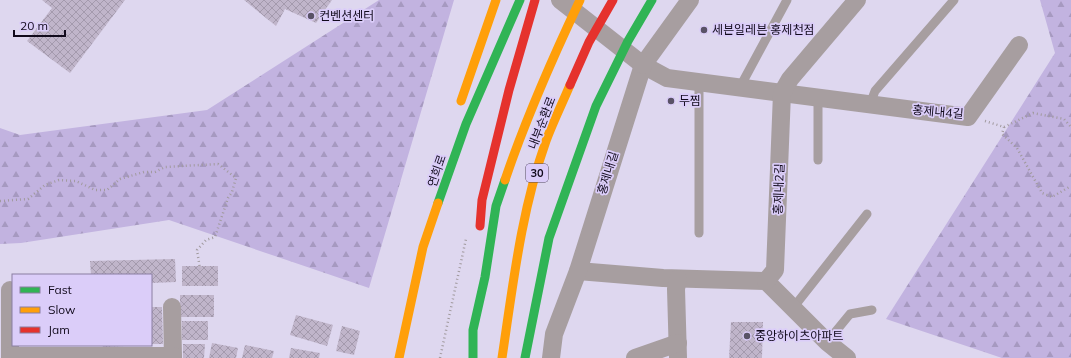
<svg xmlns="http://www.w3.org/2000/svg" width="1071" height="358" viewBox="0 0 1071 358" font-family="Mulish,'Noto Sans KR',sans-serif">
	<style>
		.forest { fill: url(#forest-firs) }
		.building { fill: url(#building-cross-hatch) }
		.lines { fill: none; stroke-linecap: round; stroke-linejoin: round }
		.path { stroke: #a19a9e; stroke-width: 2.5; stroke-dasharray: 1 3; stroke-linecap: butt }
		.lane { stroke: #a79ea0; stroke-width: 9 }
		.street { stroke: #a79ea0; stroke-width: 18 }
		.fast { stroke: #30b455; stroke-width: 9 }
		.slow { stroke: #ff9f0a; stroke-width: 9 }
		.street-bridge { stroke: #a79ea0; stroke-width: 18 }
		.fast-bridge { stroke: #30b455; stroke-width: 9 }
		.slow-bridge { stroke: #ff9f0a; stroke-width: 9 }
		.jam-bridge { stroke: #e5322d; stroke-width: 9 }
		.poi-dot { fill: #595266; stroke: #dbcdf9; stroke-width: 1.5 }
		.labels { text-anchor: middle; stroke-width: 3.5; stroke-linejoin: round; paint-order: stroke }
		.shield { fill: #dbcdf9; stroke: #4e445e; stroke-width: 1 }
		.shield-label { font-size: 11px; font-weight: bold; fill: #110a1c }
		.poi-label { font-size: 12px; fill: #110a1c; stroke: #dbcdf9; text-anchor: start }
		.street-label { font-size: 12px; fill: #110a1c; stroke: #dbcdf9 }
	</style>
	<defs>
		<pattern id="forest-firs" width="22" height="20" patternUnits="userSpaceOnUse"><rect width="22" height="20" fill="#c2b3e0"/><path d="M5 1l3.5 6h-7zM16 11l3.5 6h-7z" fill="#a699c0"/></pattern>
		<pattern id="building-cross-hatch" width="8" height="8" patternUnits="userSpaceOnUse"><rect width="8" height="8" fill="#c0b5ca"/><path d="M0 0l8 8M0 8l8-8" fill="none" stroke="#a49aad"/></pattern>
	</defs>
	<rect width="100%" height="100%" fill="#ded7ef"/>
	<g class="forest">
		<polygon points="379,0 454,0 369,288 169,220 21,243 0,244 0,128 20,135 207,110"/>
		<polygon points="1040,0 1071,0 1071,358 1002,358 886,319 1055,53"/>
	</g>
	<g class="building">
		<polygon points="42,0 125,0 70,73 27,41 52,8"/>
		<polygon points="244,0 332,0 316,23 285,9 276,26"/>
		<polygon points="175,259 176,282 151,283 151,275 91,275 90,261"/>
		<rect x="182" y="266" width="36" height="20"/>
		<rect x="180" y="295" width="34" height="22"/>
		<polygon points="151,307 162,307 163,344 151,344"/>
		<polygon points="296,315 333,325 327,346 290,335"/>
		<rect x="182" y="321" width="26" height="19"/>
		<polygon points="731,322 763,322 762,358 729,358"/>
		<polygon points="342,326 360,331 354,355 336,351"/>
		<polygon points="212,343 238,348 236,358 209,358"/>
		<polygon points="183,344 205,344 204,358 183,358"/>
		<polygon points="102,345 125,345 125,346 103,347"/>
		<polygon points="245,345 274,351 272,358 242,358"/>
		<polygon points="291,348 320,353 319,358 289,358"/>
	</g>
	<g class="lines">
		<g class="path">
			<polyline points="985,121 1004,127 1033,113 1064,119 1071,127"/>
			<polyline points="1004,127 1002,134 1017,148 1042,193 1052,197 1071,186"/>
			<polyline points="0,201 28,199 45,185 59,180 76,181 95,190 107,190 120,179 144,172 155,172 165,167 218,164 236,178 232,192 228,198 215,237 206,240 197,250 200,269"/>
			<polyline points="440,358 466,239"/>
		</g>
		<g class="lane">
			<polyline points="699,82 699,233"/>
			<polyline points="740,87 787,0"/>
			<polyline points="818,97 818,160"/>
			<polyline points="870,104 875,91 954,0"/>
			<polyline points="793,308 867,214"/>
			<polyline points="827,342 850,314 872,310"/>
		</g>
		<g class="street">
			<polyline points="643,65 667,78 968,117 1019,45"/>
			<polyline points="578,271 663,278 766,281 827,342 847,358"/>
			<polyline points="678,279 676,289 678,358"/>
			<polyline points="766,281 775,270 782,93 790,79 857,0"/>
			<polyline points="10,290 10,358"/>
			<polyline points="172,307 173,358"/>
			<polyline points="10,356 173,356"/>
			<polyline points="551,358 554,334 578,271 643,65 690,0"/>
			<polyline points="635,358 678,343"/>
		</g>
		<polyline class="fast" points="438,203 466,124 520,0"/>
		<g class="slow">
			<polyline points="461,101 496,0"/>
			<polyline points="399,358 423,247 438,203"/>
		</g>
		<polyline class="street-bridge" points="560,0 643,65"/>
		<g class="fast-bridge">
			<polyline points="473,358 473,330 485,277 496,206 505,180"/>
			<polyline points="525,358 549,238 596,106 628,41 652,0"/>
		</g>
		<g class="slow-bridge">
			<path d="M505,180C526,118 552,59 580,0"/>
			<path d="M502,358C513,285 521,211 546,141C553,122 562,104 570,85"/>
		</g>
		<g class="jam-bridge">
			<polyline points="570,85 589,42 613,0"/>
			<polyline points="480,226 482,200 509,90 535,0"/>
		</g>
	</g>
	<g class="poi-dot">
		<circle cx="311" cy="16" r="4"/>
		<circle cx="704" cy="30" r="4"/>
		<circle cx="671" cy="101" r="4"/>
		<circle cx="747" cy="336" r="4"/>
	</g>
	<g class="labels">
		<rect class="shield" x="526" y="164" width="22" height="18" rx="3"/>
		<g class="shield-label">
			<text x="537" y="177">30</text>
		</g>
		<g class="poi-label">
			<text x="319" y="20">컨벤션센터</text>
			<text x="712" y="34">세븐일레븐 홍제천점</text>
			<text x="679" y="105">두찜</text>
			<text x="755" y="340">중앙하이츠아파트</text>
		</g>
		<g class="street-label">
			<text transform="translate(938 112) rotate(5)" y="4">홍제내4길</text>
			<text transform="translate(542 123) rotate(-69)" y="4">내부순환로</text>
			<text transform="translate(437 171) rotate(-71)" y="4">연희로</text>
			<text transform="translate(608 173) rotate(-73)" y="4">홍제내길</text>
			<text transform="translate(779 189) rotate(-88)" y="4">홍제내2길</text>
		</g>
	</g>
	<rect x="12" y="274" width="140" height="72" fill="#dbcdf9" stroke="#8a7fa1"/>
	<rect x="20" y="287" width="20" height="6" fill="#30b455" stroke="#8a7fa1"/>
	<text x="48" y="294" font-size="12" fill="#110a1c">Fast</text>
	<rect x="20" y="307" width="20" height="6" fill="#ff9f0a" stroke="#8a7fa1"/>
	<text x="48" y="314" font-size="12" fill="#110a1c">Slow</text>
	<rect x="20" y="327" width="20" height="6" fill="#e5322d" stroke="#8a7fa1"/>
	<text x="48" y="334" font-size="12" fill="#110a1c">Jam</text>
	<path d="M14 30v6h51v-6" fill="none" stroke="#110a1c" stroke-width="2"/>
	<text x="20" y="30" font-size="12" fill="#110a1c" stroke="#dbcdf9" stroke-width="3" paint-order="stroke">20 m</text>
</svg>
